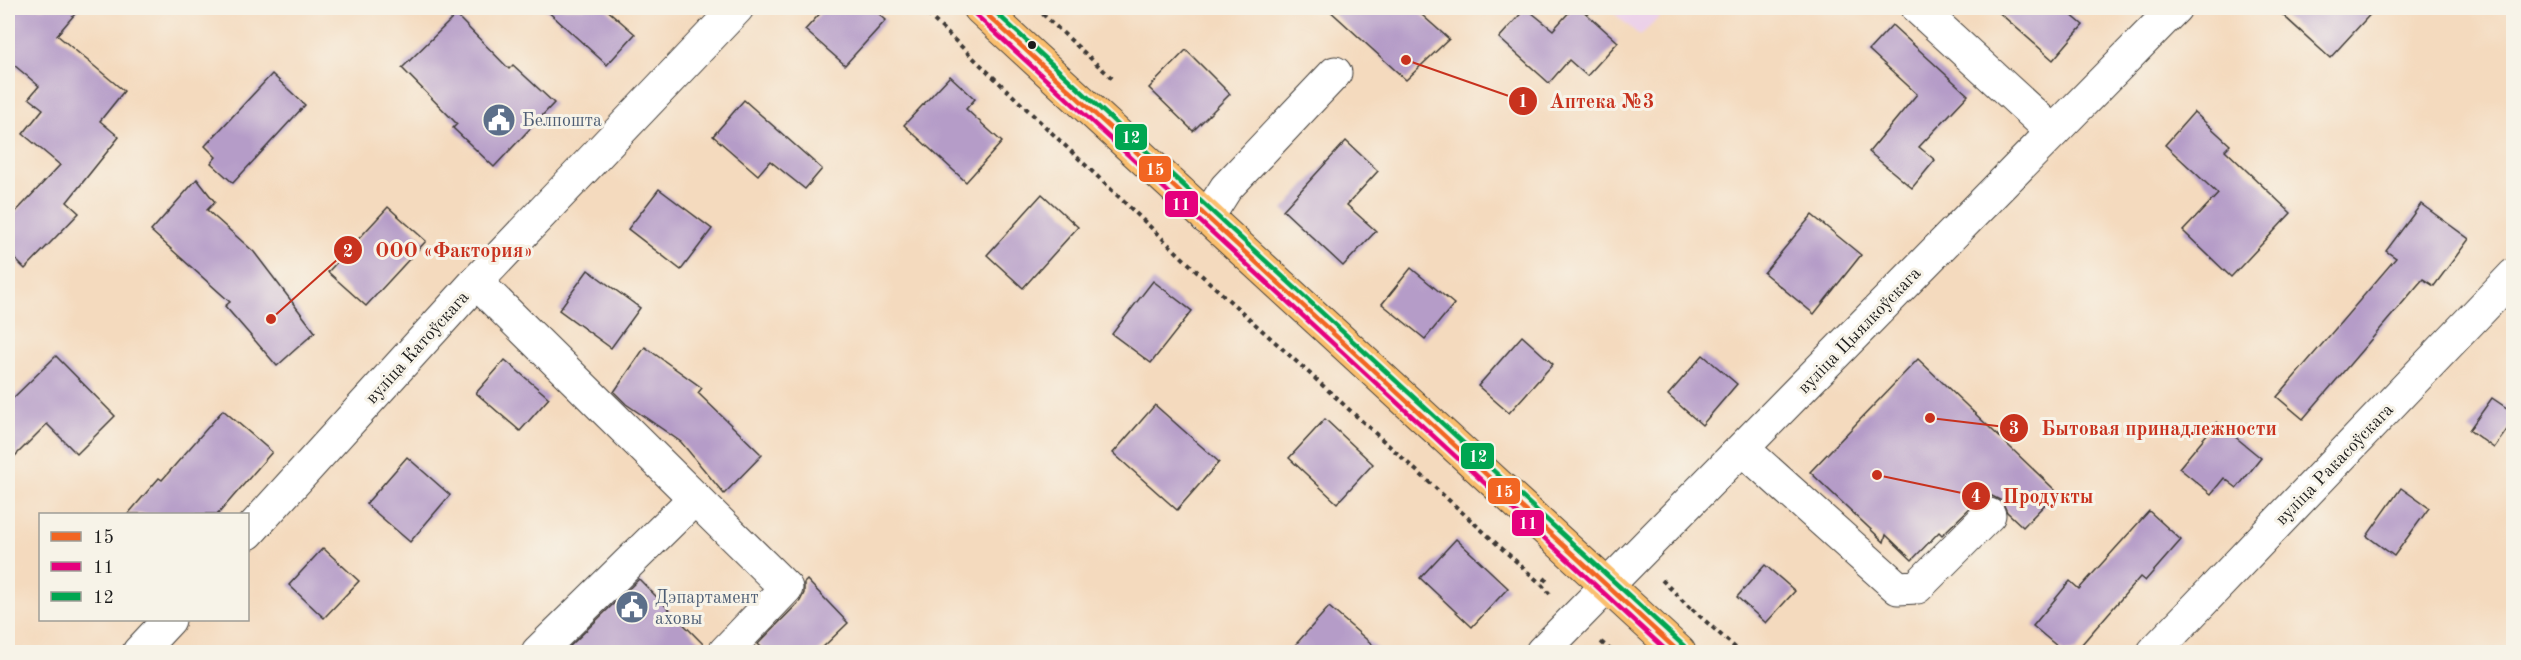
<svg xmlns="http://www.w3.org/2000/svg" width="2521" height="660" viewBox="0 0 2521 660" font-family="'Old Standard TT',serif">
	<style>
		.built { fill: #ecd1e9 }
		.building { fill: #b59cc8 }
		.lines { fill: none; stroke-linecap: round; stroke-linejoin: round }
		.minor-casing { stroke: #3c3834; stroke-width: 35 }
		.major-casing { stroke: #3c3834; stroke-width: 35 }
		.path { stroke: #3c3834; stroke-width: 4; stroke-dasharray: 4.5 4.5; stroke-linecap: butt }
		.minor { stroke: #fff; stroke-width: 33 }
		.major { stroke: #fabe6d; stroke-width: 33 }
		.bus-1-casing { stroke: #f7f3e8; stroke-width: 9 }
		.bus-2-casing { stroke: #f7f3e8; stroke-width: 9 }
		.bus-3-casing { stroke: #f7f3e8; stroke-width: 9 }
		.bus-1 { stroke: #f26522; stroke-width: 4.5 }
		.bus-2 { stroke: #e5007d; stroke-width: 4.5 }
		.bus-3 { stroke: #00a651; stroke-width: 4.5 }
		.bus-dot { fill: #1c1c1c; stroke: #f7f3e8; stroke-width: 2 }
		.labels { text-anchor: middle; stroke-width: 6; stroke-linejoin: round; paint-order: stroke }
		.service-label { font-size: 18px; fill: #4e5e75; stroke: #f7f3e8; text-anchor: start }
		.street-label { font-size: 18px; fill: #1c1c1c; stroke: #f7f3e8 }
		.leader { fill: none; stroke: #c8321e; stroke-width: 2 }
		.callout-dot { fill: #c8321e; stroke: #f7f3e8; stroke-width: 2 }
		.mark-label { font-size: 18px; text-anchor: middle; font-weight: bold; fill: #fff }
		.callout-label { font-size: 20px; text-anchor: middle; font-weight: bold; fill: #c8321e; stroke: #f7f3e8; stroke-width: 6; stroke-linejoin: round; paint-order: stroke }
		.line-badge { stroke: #f7f3e8; stroke-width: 2 }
		.badge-label { font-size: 16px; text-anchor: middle; font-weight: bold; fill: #fff }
	</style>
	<rect width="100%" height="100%" fill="#f7f3e8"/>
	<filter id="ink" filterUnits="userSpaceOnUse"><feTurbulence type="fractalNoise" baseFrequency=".0167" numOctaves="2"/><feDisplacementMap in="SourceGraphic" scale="12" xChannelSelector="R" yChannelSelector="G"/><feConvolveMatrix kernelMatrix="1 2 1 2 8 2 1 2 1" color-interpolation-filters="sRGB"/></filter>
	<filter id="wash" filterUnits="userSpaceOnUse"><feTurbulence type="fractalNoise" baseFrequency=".008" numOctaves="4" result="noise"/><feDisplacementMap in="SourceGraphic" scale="24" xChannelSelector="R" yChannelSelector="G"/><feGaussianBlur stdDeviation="1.35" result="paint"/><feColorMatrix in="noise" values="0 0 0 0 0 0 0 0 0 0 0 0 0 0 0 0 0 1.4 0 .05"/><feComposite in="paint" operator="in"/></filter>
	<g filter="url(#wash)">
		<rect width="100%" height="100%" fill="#f4dabe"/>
		<polygon class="built" points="1608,8 1669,8 1640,36"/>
		<g id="blocks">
			<g class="building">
				<polygon points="8,8 80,8 57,35 124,91 100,121 119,137 67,202 79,213 25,269 8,252 8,220 60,165 23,134 43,109 29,98 39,86 8,60"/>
				<polygon points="544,8 605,8 635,34 607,65"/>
				<polygon points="825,8 872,8 886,20 845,65 805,30"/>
				<polygon points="1327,8 1414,8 1449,39 1406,80"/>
				<polygon points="1526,8 1553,30 1573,8 1580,8 1618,42 1587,76 1569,60 1549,83 1499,38"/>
				<polygon points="1994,8 2063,8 2083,25 2053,60"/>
				<polygon points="2275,8 2376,8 2330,58"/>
				<polygon points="456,15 509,69 513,65 554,103 494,167 453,128 457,124 402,68"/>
				<polygon points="1892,25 1968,95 1919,147 1935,160 1912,188 1869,152 1917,94 1869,50"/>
				<polygon points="1186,50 1230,94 1193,131 1149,88"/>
				<polygon points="272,74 305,105 233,183 211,163 216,157 205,146"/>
				<polygon points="950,76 975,99 966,109 1002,142 966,182 904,125"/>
				<polygon points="744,100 822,169 805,189 770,161 758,175 713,136"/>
				<polygon points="2194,112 2230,145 2225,150 2291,213 2231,277 2183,231 2218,194 2165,145"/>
				<polygon points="1346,141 1378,171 1347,205 1376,231 1343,266 1283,210"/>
				<polygon points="197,179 215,202 207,210 254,252 315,332 277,366 225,306 230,302 151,231"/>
				<polygon points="659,189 712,229 681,270 628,229"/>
				<polygon points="1042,194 1078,227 1023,288 987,255"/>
				<polygon points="2421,204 2469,239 2434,286 2423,279 2303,419 2277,397 2396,258 2386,251"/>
				<polygon points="388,207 426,241 366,306 328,272"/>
				<polygon points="1812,215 1861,255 1814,314 1764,273"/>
				<polygon points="1411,268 1454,304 1425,339 1382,304"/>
				<polygon points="588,270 640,308 611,348 559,310"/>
				<polygon points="1153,281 1192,311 1151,363 1112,334"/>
				<polygon points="1522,336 1553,364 1509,413 1478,386"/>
				<polygon points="645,347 702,388 698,393 762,455 724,494 681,442 626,404 614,392"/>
				<polygon points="1703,355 1737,384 1702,425 1668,395"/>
				<polygon points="56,356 115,416 77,454 47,424 8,463 8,403"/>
				<polygon points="1918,359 2057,492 2023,527 2007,512 2002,501 1992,496 1984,497 1976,502 1942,535 1939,532 1912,560 1886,535 1884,542 1810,472"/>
				<polygon points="505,360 549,398 520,431 476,393"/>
				<polygon points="2492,398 2514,413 2514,420 2494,448 2469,430"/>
				<polygon points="1155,405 1219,462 1177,510 1113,453"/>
				<polygon points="223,410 272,452 218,514 128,514 159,478 162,480"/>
				<polygon points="1325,419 1373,464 1337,503 1289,458"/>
				<polygon points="2217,422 2261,458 2237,488 2224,478 2211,494 2179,468"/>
				<polygon points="407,457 450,495 410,542 366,504"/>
				<polygon points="2401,488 2429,508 2394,556 2367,536"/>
				<polygon points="2149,511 2181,540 2145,581 2140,577 2075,652 2064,652 2033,626 2070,581 2079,589"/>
				<polygon points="1456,539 1508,588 1472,627 1420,578"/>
				<polygon points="323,548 359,581 324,618 289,585"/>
				<polygon points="1765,565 1795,591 1766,623 1737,597"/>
				<polygon points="639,579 707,648 707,652 564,652"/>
				<polygon points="807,580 848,623 818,652 766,652 758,644 800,601 804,593 804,583"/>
				<polygon points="1329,607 1381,652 1289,652"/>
			</g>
		</g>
	</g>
	<g filter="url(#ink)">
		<use href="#blocks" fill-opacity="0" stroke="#3c3834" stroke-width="1.5"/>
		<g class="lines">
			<g class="minor-casing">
				<g id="minor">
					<polyline points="1918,8 2053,132"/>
					<polyline points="1207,218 1226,188 1335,73"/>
					<polyline points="476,282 786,588 725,652"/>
					<polyline points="1743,449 1898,588 1917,587 1989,515"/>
					<polyline points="248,533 476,282 737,8"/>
					<polyline points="139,652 169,620"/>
					<polyline points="538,652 695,498"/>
					<polyline points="1542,652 2175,8"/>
					<polyline points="2154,652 2514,275"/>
				</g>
			</g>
			<g class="major-casing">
				<polyline id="major" points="980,8 1679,652"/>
			</g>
			<g class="path">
				<polyline points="921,8 1187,262 1541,584"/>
				<polyline points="1036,8 1113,79"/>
				<polyline points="1547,578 1541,584 1550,594"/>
				<polyline points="1662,580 1691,609"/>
				<polyline points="1692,609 1740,652"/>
				<polyline points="1601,642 1613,652"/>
			</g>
			<use href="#minor" class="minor"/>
			<use href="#major" class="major"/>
			<g class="bus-1-casing">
				<polyline id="bus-1" points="980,8 1679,652"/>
			</g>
			<g class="bus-2-casing">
				<polyline id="bus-2" points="975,14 1668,652"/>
			</g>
			<g class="bus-3-casing">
				<polyline id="bus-3" points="991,8 1684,646"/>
			</g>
			<use href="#bus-1" class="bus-1"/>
			<use href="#bus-2" class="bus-2"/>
			<use href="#bus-3" class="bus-3"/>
		</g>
	</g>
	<defs>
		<g id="civic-disc" transform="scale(1.725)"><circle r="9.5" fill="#5c6f8a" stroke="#f7f3e8"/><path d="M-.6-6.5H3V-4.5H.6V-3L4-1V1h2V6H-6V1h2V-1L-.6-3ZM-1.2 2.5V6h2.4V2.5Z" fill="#fff"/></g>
	</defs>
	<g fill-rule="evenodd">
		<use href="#civic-disc" x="499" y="120"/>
		<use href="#civic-disc" x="632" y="607"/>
	</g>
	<circle class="bus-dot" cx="1032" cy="45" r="5"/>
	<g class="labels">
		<g class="service-label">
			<text x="522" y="126">Белпошта</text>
			<text x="655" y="603">Дэпартамент<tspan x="655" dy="21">аховы</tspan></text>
		</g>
		<g class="street-label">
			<text transform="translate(1859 330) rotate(-46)" y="6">вуліца Цыялкоўскага</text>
			<text transform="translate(417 347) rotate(-48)" y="6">вуліца Катоўскага</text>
			<text transform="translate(2334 464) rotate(-46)" y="6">вуліца Ракасоўскага</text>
		</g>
	</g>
	<path class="leader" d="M1406 60L1523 101M271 319L348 250M1930 418L2014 428M1877 475L1976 496"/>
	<g class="callout-dot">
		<circle cx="1406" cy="60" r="6"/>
		<circle cx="271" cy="319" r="6"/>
		<circle cx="1930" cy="418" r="6"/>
		<circle cx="1877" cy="475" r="6"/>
		<circle cx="1523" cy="101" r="15"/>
		<circle cx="348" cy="250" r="15"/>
		<circle cx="2014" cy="428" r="15"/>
		<circle cx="1976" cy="496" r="15"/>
	</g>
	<g class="mark-label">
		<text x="1523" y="107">1</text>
		<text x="348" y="257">2</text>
		<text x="2014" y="434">3</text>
		<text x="1976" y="502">4</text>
	</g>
	<g class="callout-label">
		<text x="1602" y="108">Аптека №3</text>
		<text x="454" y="257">ООО «Фактория»</text>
		<text x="2159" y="435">Бытовая принадлежности</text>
		<text x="2048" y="503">Продукты</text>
	</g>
	<g class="line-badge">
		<rect x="1114" y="123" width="34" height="28" rx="6" fill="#00a651"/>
		<rect x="1138" y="155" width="34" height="28" rx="6" fill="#f26522"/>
		<rect x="1164" y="190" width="35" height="28" rx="6" fill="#e5007d"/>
		<rect x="1460" y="442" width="35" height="28" rx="6" fill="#00a651"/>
		<rect x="1487" y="477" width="34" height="28" rx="6" fill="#f26522"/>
		<rect x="1511" y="509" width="34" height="28" rx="6" fill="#e5007d"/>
	</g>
	<g class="badge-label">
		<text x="1131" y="143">12</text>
		<text x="1155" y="175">15</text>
		<text x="1181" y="210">11</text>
		<text x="1478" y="462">12</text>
		<text x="1504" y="497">15</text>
		<text x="1528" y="529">11</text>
	</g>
	<rect width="2521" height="660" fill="none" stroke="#f7f3e8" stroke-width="30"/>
	<rect x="39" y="513" width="210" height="108" fill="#f7f3e8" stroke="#9f9d96" stroke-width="1.5"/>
	<rect x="51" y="532" width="30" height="9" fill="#f26522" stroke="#9f9d96" stroke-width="1.5"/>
	<text x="93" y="543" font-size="18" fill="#1c1c1c">15</text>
	<rect x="51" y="562" width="30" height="9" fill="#e5007d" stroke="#9f9d96" stroke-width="1.5"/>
	<text x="93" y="573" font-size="18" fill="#1c1c1c">11</text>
	<rect x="51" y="592" width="30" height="9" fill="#00a651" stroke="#9f9d96" stroke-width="1.5"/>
	<text x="93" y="603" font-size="18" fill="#1c1c1c">12</text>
</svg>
